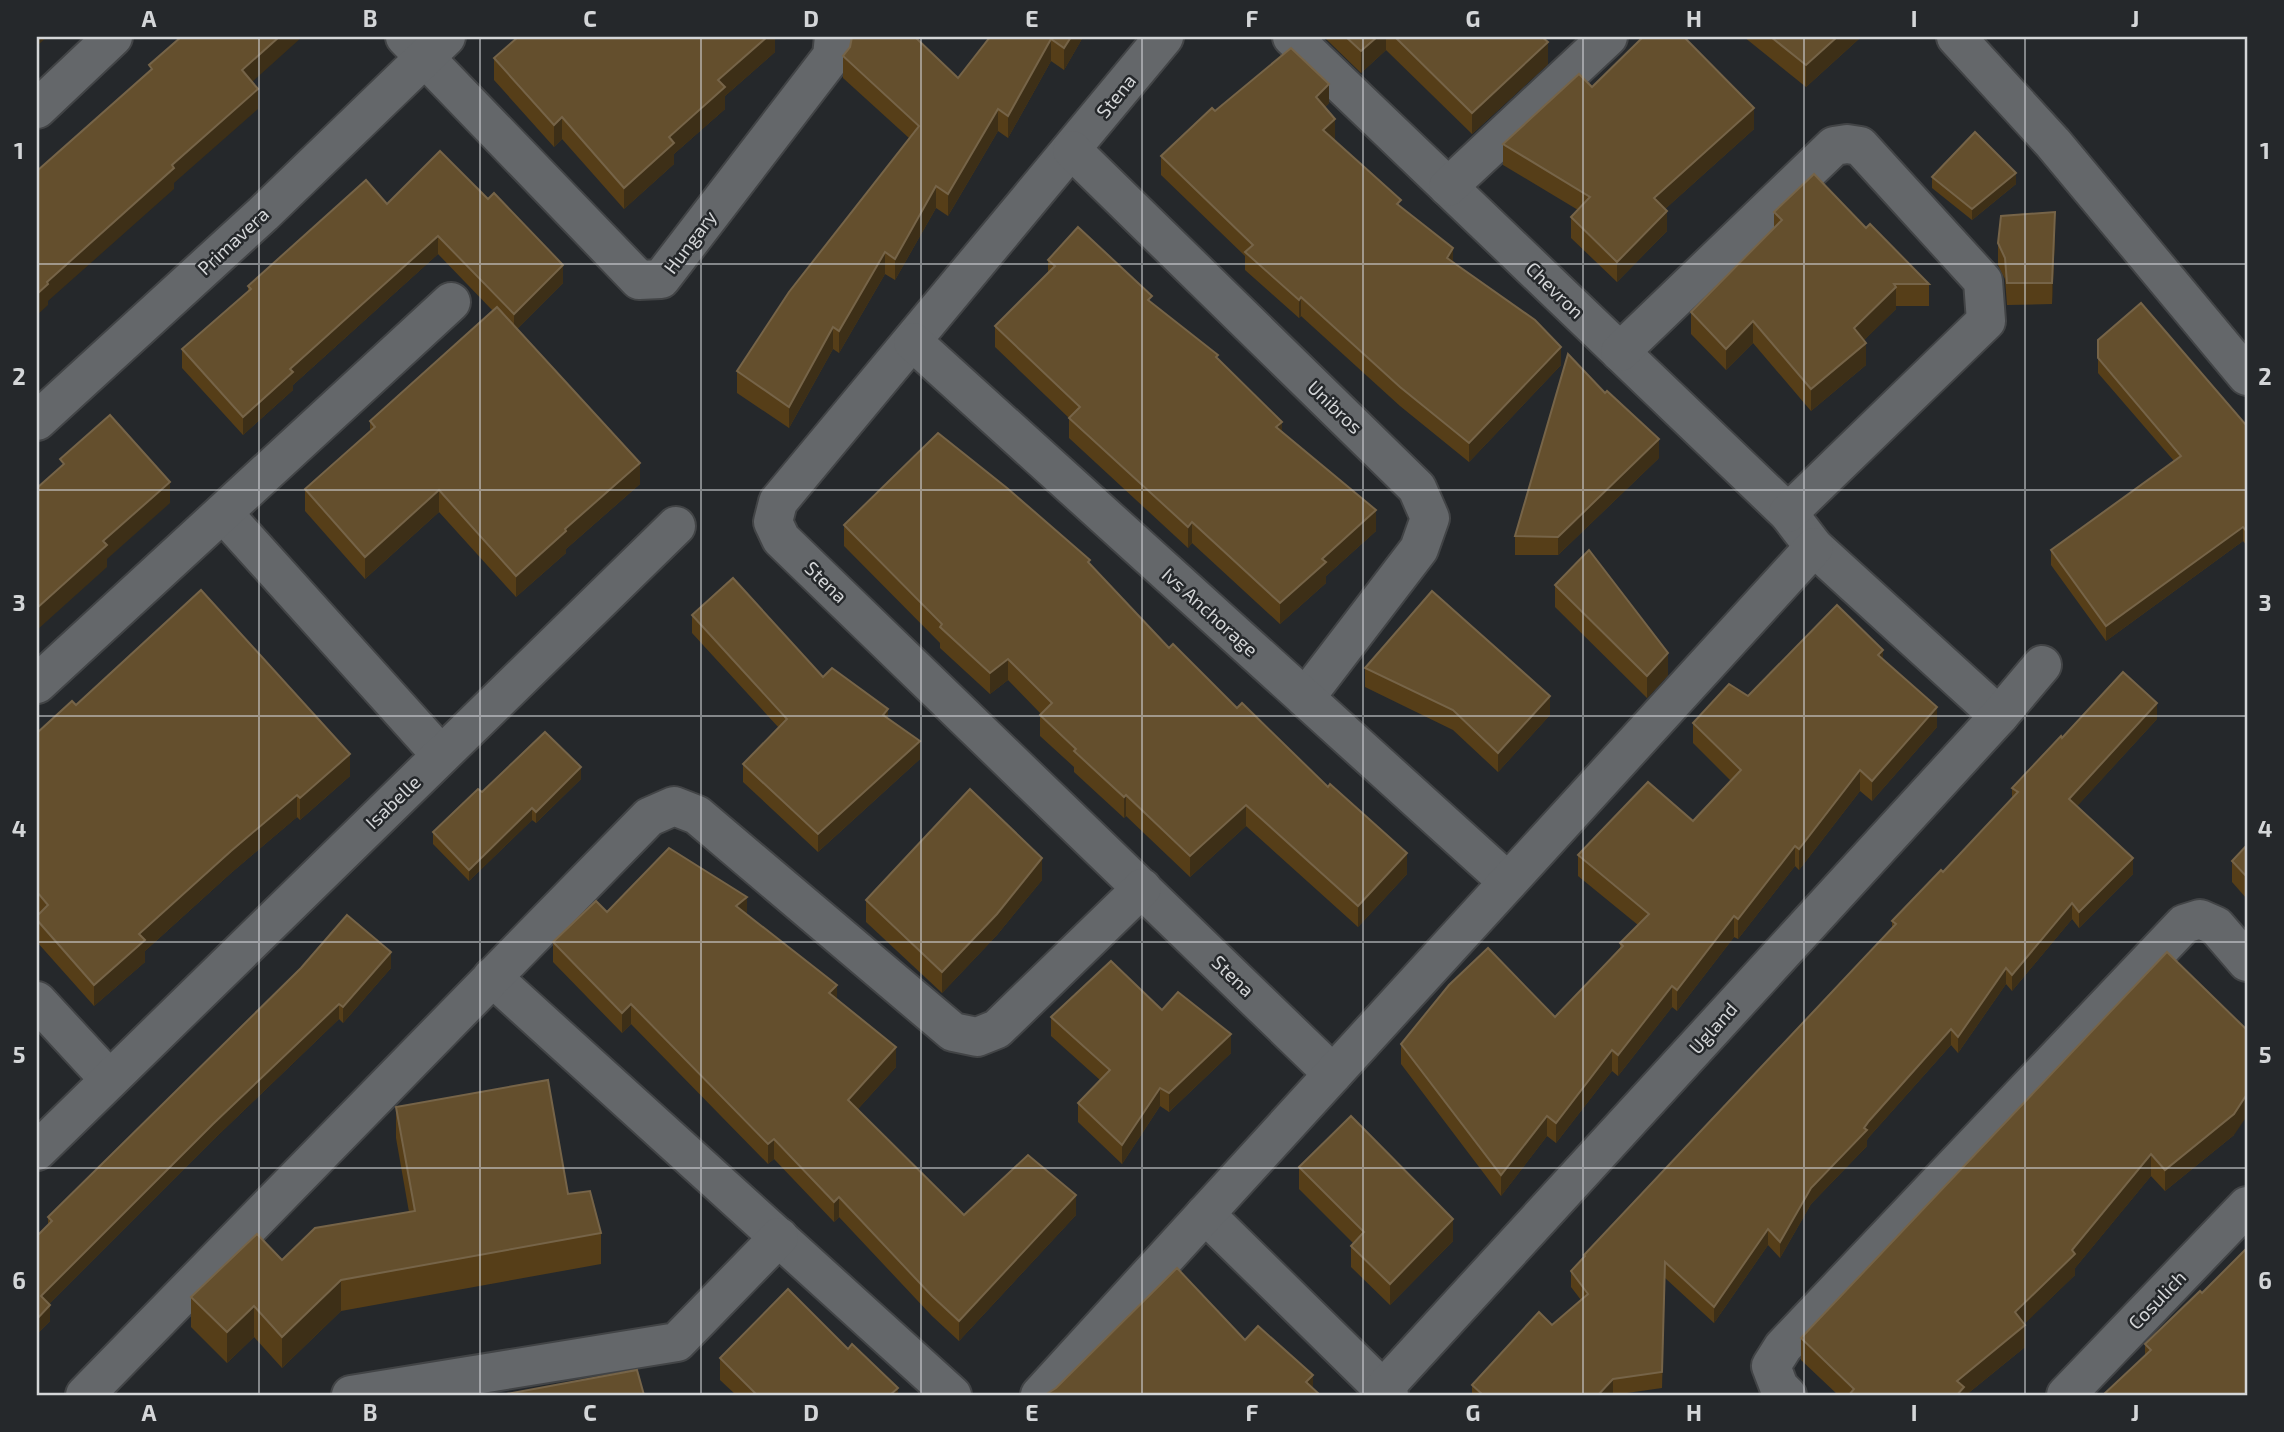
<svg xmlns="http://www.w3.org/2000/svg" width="2284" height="1432" viewBox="0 0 2284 1432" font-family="'Exo 2',sans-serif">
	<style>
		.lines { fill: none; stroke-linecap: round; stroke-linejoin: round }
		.street-casing { stroke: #424446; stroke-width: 42 }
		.street { stroke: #64676a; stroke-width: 38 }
		.wall { fill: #563e18 }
		.shaded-wall { fill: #3d2f17 }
		.building { fill: #644f2d; stroke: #766448; stroke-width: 2 }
		.grid { fill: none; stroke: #d4d6d8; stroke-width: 2; stroke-opacity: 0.55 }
		.labels { text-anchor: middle; stroke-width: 5; stroke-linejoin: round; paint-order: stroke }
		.street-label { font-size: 19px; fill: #d4d6d8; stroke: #25282b }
		.neatline { fill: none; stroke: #d4d6d8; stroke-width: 2.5 }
		.grid-label { font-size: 23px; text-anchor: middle; font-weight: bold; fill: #d4d6d8 }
	</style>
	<rect width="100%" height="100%" fill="#25282b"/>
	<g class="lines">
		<g class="street-casing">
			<g id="street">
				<polyline points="405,37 639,280 661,279 832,56 834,37"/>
				<polyline points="1164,37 778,502 773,522 781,539 1333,1074"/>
				<polyline points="1292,37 1788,513 1814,547 1999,716"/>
				<polyline points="1956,37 2053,143 2247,376"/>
				<polyline points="37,109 113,37"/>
				<polyline points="1072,150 1417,488 1430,518 1419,549 1305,698"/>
				<polyline points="1448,187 1608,37"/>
				<polyline points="913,342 1508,882"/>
				<polyline points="1620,352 1834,146 1847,144 1860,146 1983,281 1986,321 1788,513"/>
				<polyline points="37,421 263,214 446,37"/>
				<polyline points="223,513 441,755"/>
				<polyline points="37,684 451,302"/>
				<polyline points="492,977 952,1395"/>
				<polyline points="37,1001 109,1079"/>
				<polyline points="37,1151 676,526"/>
				<polyline points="1205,1214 1389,1395"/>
				<polyline points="1383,1389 1999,716 2042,665"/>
				<polyline points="85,1395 649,817 674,806 697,815 953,1032 977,1037 997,1029 1142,888"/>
				<polyline points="351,1395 677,1342 779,1237"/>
				<polyline points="1040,1395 1814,547"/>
				<polyline points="1787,1395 1779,1387 1771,1366 1783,1347 2184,924 2200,919 2216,926 2247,962"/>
				<polyline points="2066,1395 2247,1206"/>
			</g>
		</g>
		<use href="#street" class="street"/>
	</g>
	<g class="wall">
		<polygon points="775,37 775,52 725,96 725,109 674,154 674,164 624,209 562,139 554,147 494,80 494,58"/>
		<polygon points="990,37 1083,37 1064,70 1051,61 1008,138 998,131 948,216 936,208 895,280 885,274 839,353 833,349 789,428 737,393 737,371 909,138 843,78 843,56 958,78"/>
		<polygon points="1325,37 1542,37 1548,64 1472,134 1386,50 1361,73 1325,38"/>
		<polygon points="1744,37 1861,37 1806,87"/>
		<polygon points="1592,87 1754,129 1665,209 1667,231 1617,282 1571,238 1571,217 1578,210 1503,165 1503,144"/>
		<polygon points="1329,103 1325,107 1335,138 1334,139 1401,207 1453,263 1561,365 1469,462 1400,406 1301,316 1299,318 1245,270 1245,256 1161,175 1161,156 1215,111"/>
		<polygon points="1932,177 2016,184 1972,220 1932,188"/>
		<polygon points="387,204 563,283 517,329 640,484 566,549 566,553 516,597 439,512 365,579 305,511 305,489 370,432 370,421 493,311 438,254 293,385 293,390 243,435 182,368 182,349 248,292 248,286"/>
		<polygon points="1774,212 1866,228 1929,284 1929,306 1896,306 1896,309 1864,340 1866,365 1811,411 1753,343 1726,370 1691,334 1691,312 1774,228"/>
		<polygon points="2055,234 2052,304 2007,305 2005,279 1998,265 1998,243"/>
		<polygon points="1048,260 1152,303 1218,359 1282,431 1376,531 1326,576 1326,583 1280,624 1192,543 1188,548 1069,438 1069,418 995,347 995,326 1048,273"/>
		<polygon points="2098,340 2247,426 2247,546 2243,541 2106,641 2051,565 2051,550 2174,461 2098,373"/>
		<polygon points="1659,458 1558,555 1515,555 1515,536"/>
		<polygon points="844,525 1090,564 1169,648 1407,874 1358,927 1246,826 1190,877 1126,816 1124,818 1074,772 1074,767 1040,736 1040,715 1041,714 1008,680 990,694 940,648 940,643 844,546"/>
		<polygon points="1555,585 1668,675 1647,698 1555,607"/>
		<polygon points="692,615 823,677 888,718 920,759 818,852 743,782 743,764 779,728 692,633"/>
		<polygon points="1883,659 1937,727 1872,801 1860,791 1799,870 1795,866 1738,939 1734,937 1677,1011 1672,1007 1618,1076 1612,1071 1556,1143 1547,1136 1501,1196 1401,1064 1401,1044 1555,1017 1620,948 1620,943 1638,925 1578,876 1578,855 1693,821 1731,781 1693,743 1693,723 1748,696"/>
		<polygon points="1365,668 1550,715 1498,772 1453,730 1365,687"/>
		<polygon points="76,705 350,776 300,820 297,817 231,873 145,951 145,962 94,1006 37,942 37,733"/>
		<polygon points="2157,719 2077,806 2133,874 2079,928 2072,919 2012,991 2006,984 1958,1053 1951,1045 1869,1137 1867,1140 1867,1146 1811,1204 1780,1258 1768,1245 1714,1323 1665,1278 1662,1388 1613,1395 1472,1395 1472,1385 1552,1325 1581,1300 1571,1287 1571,1271 1584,1258 1584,1255 1892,929 1892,921 1943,872 2012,799 2012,788 2062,738"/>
		<polygon points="581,779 536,823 532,820 469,881 433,844 433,832 482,792"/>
		<polygon points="2247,845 2247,899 2232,882 2232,861"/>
		<polygon points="1042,880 997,935 942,993 866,922 866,900"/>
		<polygon points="747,915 837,999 896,1067 857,1110 964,1215 1076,1215 959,1341 932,1316 839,1217 834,1222 774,1159 768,1164 631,1024 622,1033 553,962 553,942"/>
		<polygon points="2167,952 2234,1135 2165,1191 2151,1176 2075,1268 2075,1275 2024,1324 2025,1347 1966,1395 1838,1395 1801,1360 1801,1338"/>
		<polygon points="301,968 391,968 343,1023 339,1019 213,1140 49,1304 50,1321 37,1334 37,1236 48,1225 48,1217"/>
		<polygon points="1162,1010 1231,1053 1169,1112 1160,1106 1122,1164 1078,1122 1078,1103 1100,1080 1051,1036 1051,1017"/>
		<polygon points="396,1107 568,1194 601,1233 601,1264 341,1311 282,1368 254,1337 227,1363 191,1327 191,1297 282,1260 409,1212 396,1138"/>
		<polygon points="1299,1167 1453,1241 1390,1305 1351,1267 1351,1246 1353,1243 1299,1189"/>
		<polygon points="2202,1293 2145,1355 2145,1344"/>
		<polygon points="848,1349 898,1395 736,1395 720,1380 720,1358"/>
	</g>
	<g class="shaded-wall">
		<polygon points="37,37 47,37 37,46"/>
		<polygon points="279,37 302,37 242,91 242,70"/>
		<polygon points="767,37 775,37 775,52 725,96 725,109 674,154 674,164 624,209 624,188 718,80"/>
		<polygon points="1071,37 1083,37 1064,70 1064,48"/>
		<polygon points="1377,37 1386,37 1386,50 1361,73 1361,51"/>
		<polygon points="1837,37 1861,37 1806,87 1806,65"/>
		<polygon points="1051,39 1051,61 1008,138 1008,116"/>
		<polygon points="1548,42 1548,64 1472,134 1472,113"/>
		<polygon points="1329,84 1329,103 1316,115 1316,97"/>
		<polygon points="258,89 258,109 174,183 174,189 48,301 48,305 37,315 37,294 47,282 172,165"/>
		<polygon points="1754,108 1754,129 1654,219 1654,198"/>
		<polygon points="998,109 998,131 948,216 948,194"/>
		<polygon points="562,117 562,139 554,147 554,125"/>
		<polygon points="1335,119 1335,138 1323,149 1323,130"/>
		<polygon points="2016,173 2016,184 1972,220 1972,209"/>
		<polygon points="936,186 936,208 895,280 895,259"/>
		<polygon points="1667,211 1667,231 1617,282 1617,262"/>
		<polygon points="2055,212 2055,234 2052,304 2052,283"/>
		<polygon points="438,236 438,254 293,385 293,390 243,435 243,417 290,369"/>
		<polygon points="1453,248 1453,267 1447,258"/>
		<polygon points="885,252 885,274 839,353 839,331"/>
		<polygon points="563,265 563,283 514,332 514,314"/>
		<polygon points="1896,287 1896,309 1854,350 1854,328"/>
		<polygon points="1301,297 1301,316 1299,318 1299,300"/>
		<polygon points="1753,321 1753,343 1726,370 1726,349"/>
		<polygon points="833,327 833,349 789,428 789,407"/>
		<polygon points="1866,343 1866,365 1811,411 1811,389"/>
		<polygon points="1561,347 1561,365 1469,462 1469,443"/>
		<polygon points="1282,422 1282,442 1276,427"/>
		<polygon points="1659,439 1659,458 1558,555 1558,537"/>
		<polygon points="640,463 640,484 566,549 566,553 516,597 516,576 565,529"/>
		<polygon points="170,482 170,503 107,559 107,567 37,630 37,608 103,541"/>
		<polygon points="439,490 439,512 365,579 365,557"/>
		<polygon points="1376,510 1376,531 1326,576 1326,583 1280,624 1280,603 1322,559"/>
		<polygon points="1192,522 1192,543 1188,548 1188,527"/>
		<polygon points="2243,527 2243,541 2106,641 2106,626"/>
		<polygon points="1883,650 1883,671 1878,655"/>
		<polygon points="1668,653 1668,675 1647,698 1647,676"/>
		<polygon points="1008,659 1008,680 990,694 990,673"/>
		<polygon points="1550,696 1550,715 1498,772 1498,753"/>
		<polygon points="2157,703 2157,719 2069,815 2069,799"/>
		<polygon points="1937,707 1937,727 1872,801 1872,781"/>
		<polygon points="888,709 888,727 883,715"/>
		<polygon points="920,741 920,759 818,852 818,834"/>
		<polygon points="350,754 350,776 300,820 300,798"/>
		<polygon points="581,767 581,779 536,823 536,812"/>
		<polygon points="1860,770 1860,791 1799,870 1799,849"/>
		<polygon points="297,795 297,817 231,873 145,951 145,962 94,1006 94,985 139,934 231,851"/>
		<polygon points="1126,795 1126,816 1124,818 1124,797"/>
		<polygon points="1246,805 1246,826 1190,877 1190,856"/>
		<polygon points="532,808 532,820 469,881 469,870"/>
		<polygon points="1795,846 1795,866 1738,939 1738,919"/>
		<polygon points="1407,853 1407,874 1358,927 1358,906"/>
		<polygon points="1042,858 1042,880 997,935 942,993 942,972"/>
		<polygon points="2133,858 2133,874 2079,928 2079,912"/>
		<polygon points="747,897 747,917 736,906"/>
		<polygon points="2072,903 2072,919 2012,991 2012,975"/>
		<polygon points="1734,916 1734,937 1677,1011 1677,990"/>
		<polygon points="391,952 391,968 343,1023 343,1007"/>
		<polygon points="2006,968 2006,984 1958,1053 1958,1037"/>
		<polygon points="837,985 837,1005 829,993"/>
		<polygon points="1672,986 1672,1007 1618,1076 1618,1055"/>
		<polygon points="339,1004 339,1019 213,1140 41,1312 41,1296 213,1124"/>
		<polygon points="631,1004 631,1024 622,1033 622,1013"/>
		<polygon points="1951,1029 1951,1045 1869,1137 1867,1140 1867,1146 1811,1204 1780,1258 1780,1242 1811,1188"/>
		<polygon points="1231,1034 1231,1053 1169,1112 1169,1093"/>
		<polygon points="896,1047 896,1067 848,1120 848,1100"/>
		<polygon points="1612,1050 1612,1071 1556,1143 1556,1123"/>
		<polygon points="1160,1088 1160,1106 1122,1164 1122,1145"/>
		<polygon points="2247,1094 2247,1116 2234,1135 2165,1191 2165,1170"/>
		<polygon points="1547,1116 1547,1136 1501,1196 1501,1175"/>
		<polygon points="774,1139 774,1159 768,1164 768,1144"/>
		<polygon points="2151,1154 2151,1176 2075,1268 2075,1275 2015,1333 2015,1312 2072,1250"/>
		<polygon points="1076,1195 1076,1215 959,1341 959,1321"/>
		<polygon points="839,1197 839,1217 834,1222 834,1202"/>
		<polygon points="1453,1219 1453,1241 1390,1305 1390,1284"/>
		<polygon points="1768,1229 1768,1245 1714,1323 1714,1307"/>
		<polygon points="341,1280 341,1311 282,1368 282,1337"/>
		<polygon points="50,1305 50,1321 37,1334 37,1319"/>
		<polygon points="254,1306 254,1337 227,1363 227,1332"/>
		<polygon points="2025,1325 2025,1347 1966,1395 1957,1395 1957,1381"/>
		<polygon points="1313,1375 1313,1395 1306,1382"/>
		<polygon points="1613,1379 1613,1395 1598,1395"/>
		<polygon points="898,1388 898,1395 890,1395"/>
	</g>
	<g class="building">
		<polygon points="181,37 279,37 242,70 258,89 172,165 174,168 47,282 48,284 37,294 37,171 152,69 149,65"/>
		<polygon points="518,37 767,37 718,80 725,87 669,137 674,143 624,188 562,117 554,125 494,58"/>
		<polygon points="852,37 915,37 958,78 990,37 1071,37 1064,48 1051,39 1008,116 998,109 948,194 936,186 895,259 885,252 839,331 833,327 789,407 737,371 789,292 919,126 843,56 850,47"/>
		<polygon points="1346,37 1377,37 1361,51"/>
		<polygon points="1395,37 1542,37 1548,42 1472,113"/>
		<polygon points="1643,37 1684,37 1754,108 1654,198 1667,211 1617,262 1571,217 1590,197 1503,144 1579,74 1592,87"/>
		<polygon points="1771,37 1837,37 1806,65"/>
		<polygon points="1291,48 1329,84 1316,97 1335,119 1323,130 1401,200 1397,204 1453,248 1447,258 1535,320 1561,347 1469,443 1400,387 1301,297 1299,300 1245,252 1253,245 1161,156 1212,108 1215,111"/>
		<polygon points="1975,132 2016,173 1972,209 1932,177"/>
		<polygon points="440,151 488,199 494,193 563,265 514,314 438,236 290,369 293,372 243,417 182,349 251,289 248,286 366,180 387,204"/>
		<polygon points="1814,174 1866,228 1870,224 1929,284 1894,284 1896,287 1854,328 1866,343 1811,389 1753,321 1726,349 1691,312 1782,220 1774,212"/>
		<polygon points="2055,212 2052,283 2007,283 2005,258 1998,243 2001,216"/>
		<polygon points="1078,227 1152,296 1148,300 1218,355 1216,357 1282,422 1276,427 1376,510 1322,559 1326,562 1280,603 1192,522 1188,527 1069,418 1080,407 995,326 1055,266 1048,260"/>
		<polygon points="2141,303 2247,426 2247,532 2243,527 2106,626 2051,550 2181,456 2098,358 2098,340"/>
		<polygon points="497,307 640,463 565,529 566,531 516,576 439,490 365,557 305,489 375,427 370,421"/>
		<polygon points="1568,354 1605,393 1607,391 1659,439 1558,537 1515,536"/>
		<polygon points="110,415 170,482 103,541 107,545 37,608 37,488 64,464 60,459"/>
		<polygon points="938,433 1007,488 1090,560 1088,562 1169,648 1173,644 1237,708 1242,703 1328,787 1330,784 1407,853 1358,906 1246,805 1190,856 1126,795 1124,797 1074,751 1076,749 1040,715 1052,703 1008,659 990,673 940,627 942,624 844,525"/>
		<polygon points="1589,550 1668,653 1647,676 1555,585"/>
		<polygon points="733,578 823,677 832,668 888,709 883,715 920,741 818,834 743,764 787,719 692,615"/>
		<polygon points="201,590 350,754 300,798 297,795 231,851 139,934 145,940 94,985 37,920 37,916 48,905 37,892 37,733 72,701 76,705"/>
		<polygon points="1432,591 1550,696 1498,753 1453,710 1365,668"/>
		<polygon points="1837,605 1883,650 1878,655 1937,707 1872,781 1860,770 1799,849 1795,846 1738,919 1734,916 1677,990 1672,986 1618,1055 1612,1050 1556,1123 1547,1116 1501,1175 1401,1044 1449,985 1488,948 1555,1017 1623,946 1620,943 1649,914 1578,855 1648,782 1693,821 1741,770 1693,723 1729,684 1748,696"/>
		<polygon points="2123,672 2157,703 2069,799 2133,858 2079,912 2072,903 2012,975 2006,968 1958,1037 1951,1029 1869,1121 1864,1128 1867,1130 1811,1188 1780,1242 1768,1229 1714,1307 1665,1262 1662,1372 1613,1379 1598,1395 1483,1395 1472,1385 1539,1312 1552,1325 1588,1294 1571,1271 1585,1256 1584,1255 1896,924 1892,921 1941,870 1943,872 2018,792 2012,788 2061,736 2062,738"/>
		<polygon points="545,732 581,767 536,812 532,808 469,870 433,832 478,789 482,792"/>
		<polygon points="970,789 1042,858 997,914 942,972 866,900"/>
		<polygon points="2247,845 2247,877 2232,861"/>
		<polygon points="669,848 747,897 736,906 837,985 829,993 896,1047 848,1100 964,1215 1028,1155 1076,1195 959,1321 932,1296 839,1197 834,1202 774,1139 768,1144 631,1004 622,1013 553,942 596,901 607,912"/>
		<polygon points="347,915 391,952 343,1007 339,1004 213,1124 41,1296 50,1305 37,1319 37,1236 52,1221 48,1217 301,968"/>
		<polygon points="2167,952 2247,1030 2247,1094 2234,1114 2165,1170 2151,1154 2072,1250 2075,1254 2015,1312 2025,1325 1957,1381 1964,1387 1957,1395 1849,1395 1854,1389 1801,1338"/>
		<polygon points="1111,961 1162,1010 1178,992 1231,1034 1169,1093 1160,1088 1122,1145 1078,1103 1110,1070 1051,1017"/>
		<polygon points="548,1080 568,1194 590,1191 601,1233 341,1280 282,1337 254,1306 227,1332 191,1297 257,1234 282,1260 315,1228 415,1211 396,1107"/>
		<polygon points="1351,1116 1453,1219 1390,1284 1351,1246 1364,1232 1299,1167"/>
		<polygon points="2247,1248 2247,1395 2103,1395 2151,1350 2145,1344 2200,1291 2202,1293"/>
		<polygon points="1177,1268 1245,1340 1258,1326 1313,1375 1306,1382 1320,1395 1045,1395 1056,1388"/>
		<polygon points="788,1289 848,1349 852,1344 898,1388 890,1395 757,1395 720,1358"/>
		<polygon points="637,1370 644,1395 501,1395"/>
	</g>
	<path class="grid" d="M259,37V1395M480,37V1395M701,37V1395M921,37V1395M1142,37V1395M1363,37V1395M1583,37V1395M1804,37V1395M2025,37V1395M37,264H2247M37,490H2247M37,716H2247M37,942H2247M37,1168H2247"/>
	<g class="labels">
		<g class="street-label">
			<text transform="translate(1116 96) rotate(-51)" y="7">Stena</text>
			<text transform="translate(233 241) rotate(-43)" y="7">Primavera</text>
			<text transform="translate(690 242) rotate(-53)" y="7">Hungary</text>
			<text transform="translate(1555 290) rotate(44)" y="7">Chevron</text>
			<text transform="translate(1335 407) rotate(44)" y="7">Unibros</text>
			<text transform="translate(826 582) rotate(44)" y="7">Stena</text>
			<text transform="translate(1210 612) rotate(42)" y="7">Ivs Anchorage</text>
			<text transform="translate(393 802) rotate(-44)" y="7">Isabelle</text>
			<text transform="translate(1233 976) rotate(44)" y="7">Stena</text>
			<text transform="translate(1713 1028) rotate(-48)" y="7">Ugland</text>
			<text transform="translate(2157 1300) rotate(-46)" y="7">Cosulich</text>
		</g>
	</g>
	<rect width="2284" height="1432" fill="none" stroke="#25282b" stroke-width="77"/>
	<rect x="38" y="38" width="2208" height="1356" class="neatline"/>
	<g class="grid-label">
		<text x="149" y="27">A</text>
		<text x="370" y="27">B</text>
		<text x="590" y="27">C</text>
		<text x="811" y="27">D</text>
		<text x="1032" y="27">E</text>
		<text x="1252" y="27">F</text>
		<text x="1473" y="27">G</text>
		<text x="1694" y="27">H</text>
		<text x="1914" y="27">I</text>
		<text x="2135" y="27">J</text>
		<text x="19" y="159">1</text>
		<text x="2265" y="159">1</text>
		<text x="19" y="385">2</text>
		<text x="2265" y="385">2</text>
		<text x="19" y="611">3</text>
		<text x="2265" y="611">3</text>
		<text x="19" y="837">4</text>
		<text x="2265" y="837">4</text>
		<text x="19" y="1063">5</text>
		<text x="2265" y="1063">5</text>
		<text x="19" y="1289">6</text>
		<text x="2265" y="1289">6</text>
		<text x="149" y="1421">A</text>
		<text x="370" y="1421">B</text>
		<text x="590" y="1421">C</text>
		<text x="811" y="1421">D</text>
		<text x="1032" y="1421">E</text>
		<text x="1252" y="1421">F</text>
		<text x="1473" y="1421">G</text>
		<text x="1694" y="1421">H</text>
		<text x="1914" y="1421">I</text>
		<text x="2135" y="1421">J</text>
	</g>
</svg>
